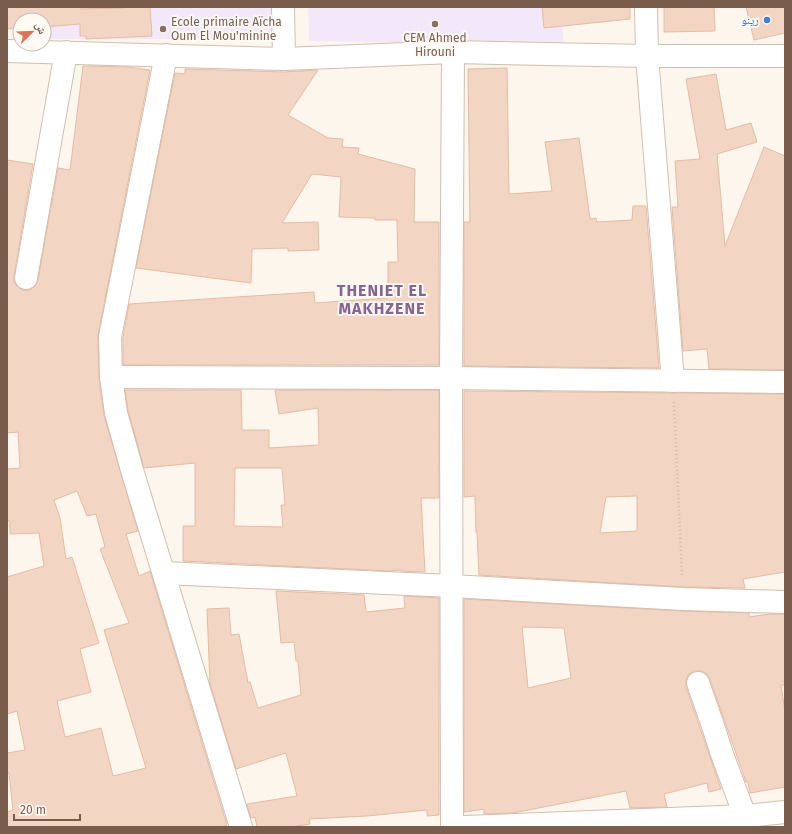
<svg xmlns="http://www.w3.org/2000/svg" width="792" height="834" viewBox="0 0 792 834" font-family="'Fira Sans','Noto Naskh Arabic',sans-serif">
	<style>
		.education { fill: #f3e8fa }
		.building { fill: #f3d5c3; stroke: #e6bba3; fill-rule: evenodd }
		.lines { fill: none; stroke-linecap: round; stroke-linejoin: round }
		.street-casing { stroke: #d1beb0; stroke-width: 24 }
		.path { stroke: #d9b8a5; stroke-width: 2.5; stroke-dasharray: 1 3; stroke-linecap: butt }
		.street { stroke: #fff; stroke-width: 22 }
		.shop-dot { fill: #3f7fe0; stroke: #fffaf3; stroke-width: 1.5 }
		.education-dot { fill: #8d6e63; stroke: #fffaf3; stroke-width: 1.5 }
		.labels { text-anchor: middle; stroke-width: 3.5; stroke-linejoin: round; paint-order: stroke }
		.shop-label { font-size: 12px; fill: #366cbe; stroke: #fffaf3; text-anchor: end }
		.education-label { font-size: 12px; fill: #785e54; stroke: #fffaf3; text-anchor: start }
		.district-label { font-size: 16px; font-weight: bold; letter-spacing: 1px; fill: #846695; stroke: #fffaf3 }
	</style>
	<rect width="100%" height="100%" fill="#fdf6ec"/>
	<g class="education">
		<polygon points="28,7 281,7 281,39 44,39 44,20"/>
		<polygon points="308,7 561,7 564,45 309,41"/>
	</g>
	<g class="building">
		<polygon points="7,7 80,7 80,9 124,8 124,7 150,7 152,36 86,39 86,36 80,36 80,24 44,27 44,20 20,20 20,28 7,29"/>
		<polygon points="542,7 630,7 630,19 544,28"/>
		<polygon points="664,7 714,7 715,31 664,32"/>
		<polygon points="746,7 785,7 785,33 754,40"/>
		<path d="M83,66L128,67L150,70L98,335L99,379L104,416L138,531L126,534L139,576L150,571L227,825L221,827H7V812L13,810L9,773L7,774V753L25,750L17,711L7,714V577L44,566L39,533L10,534V521H7V469L20,468L18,432L7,433V160L33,164L14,276V283L18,287L23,290H30L35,286L38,280L58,168L70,170ZM77,491L87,516L96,514L105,547L100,549L129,623L104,630L146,768L113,776L101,728L65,737L57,701L91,692L80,649L99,643L72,557L66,559L60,518L54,500Z"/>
		<polygon points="507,68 509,194 552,191 545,142 579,138 590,219 596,218 597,222 632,220 633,206 646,206 659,368 464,366 464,222 470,222 468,69"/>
		<polygon points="185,69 284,72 318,70 288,115 328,138 343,139 342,147 359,148 358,154 415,169 414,222 439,222 439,365 123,365 123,338 129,304 314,292 315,303 388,298 388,262 398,262 397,220 375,220 375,218 339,217 341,177 312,174 282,223 318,222 319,250 288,251 288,248 252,249 251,283 136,268 175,73 185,74"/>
		<polygon points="716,74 726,130 751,123 757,142 717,154 725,246 764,147 785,156 785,370 709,369 707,349 683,351 672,207 678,207 675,161 700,159 686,79"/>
		<path d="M125,390H241L242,430H269V448L319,445L318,408L279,414L275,390H439V498H421L425,572L401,571V570L389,571L183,561V526H195V463L144,468L128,410ZM235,468H282L285,505H281L283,527L234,526Z"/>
		<path d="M464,391L785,394V572L743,579L745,588L684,587L479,575L477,532H476L475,496L464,497ZM637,496V531L600,533L606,497Z"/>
		<polygon points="276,591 364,595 366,612 405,608 404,596 439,598 439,815 427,816 427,810 367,816 309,819 310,824 290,827 257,827 255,817 251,818 247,804 297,796 286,753 236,769 210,684 207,609 229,608 231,635 239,634 248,683 250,682 258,708 301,695 298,661 296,661 294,642 281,643"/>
		<path d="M464,599L682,611L749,613V617L769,614H785V685H781L785,712V787L750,793L748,782H746L710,679L706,673L701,671H694L688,675L686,681V687L721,789L709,792L707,783L664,794L667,807L630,808L626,791L513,813L484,814V809L464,812ZM522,627L564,628L571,678L528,688Z"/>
	</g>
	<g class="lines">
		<g class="street-casing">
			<g id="street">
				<polyline points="283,7 284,59"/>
				<polyline points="646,7 647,56 673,381"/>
				<polyline points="7,51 284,59 453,52 647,56 785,56"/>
				<polyline points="166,55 110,337 111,377 116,413 132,470 241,827"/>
				<polyline points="26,278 66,52"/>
				<polyline points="111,377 451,378 785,382"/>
				<polyline points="164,573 452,586 683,599 785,602"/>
				<polyline points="698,683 712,723 722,754 749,827"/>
				<polyline points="452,827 451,378 453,52"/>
				<polyline points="464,827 746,816 785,812"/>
			</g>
		</g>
		<polyline class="path" points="674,402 682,576"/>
		<use href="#street" class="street"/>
	</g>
	<circle class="shop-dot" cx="767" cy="20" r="4"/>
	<g class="education-dot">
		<circle cx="435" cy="24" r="4"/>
		<circle cx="163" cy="29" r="4"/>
	</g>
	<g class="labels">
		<g class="shop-label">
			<text x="759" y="24">رينو</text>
		</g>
		<g class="education-label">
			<text x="171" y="26">Ecole primaire Aïcha<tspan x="171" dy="14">Oum El Mou'minine</tspan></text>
			<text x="435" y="42" text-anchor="middle">CEM Ahmed<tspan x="435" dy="14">Hirouni</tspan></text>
		</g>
		<g class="district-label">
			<text x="382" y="296">THENIET EL<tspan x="382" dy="18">MAKHZENE</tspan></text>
		</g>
	</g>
	<rect width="792" height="834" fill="none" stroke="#7a5c4d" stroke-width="16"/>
	<g transform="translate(32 32) rotate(67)"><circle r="19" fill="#fffaf3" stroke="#cabbb1"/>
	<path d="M0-3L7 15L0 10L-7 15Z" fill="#e76f51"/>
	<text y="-6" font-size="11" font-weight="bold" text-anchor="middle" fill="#7a5c4d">ش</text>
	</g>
	<path d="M14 814v6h66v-6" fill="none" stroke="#7a5c4d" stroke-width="2"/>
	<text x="20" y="814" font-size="12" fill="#7a5c4d" stroke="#fffaf3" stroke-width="3" paint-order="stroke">20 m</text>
</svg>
